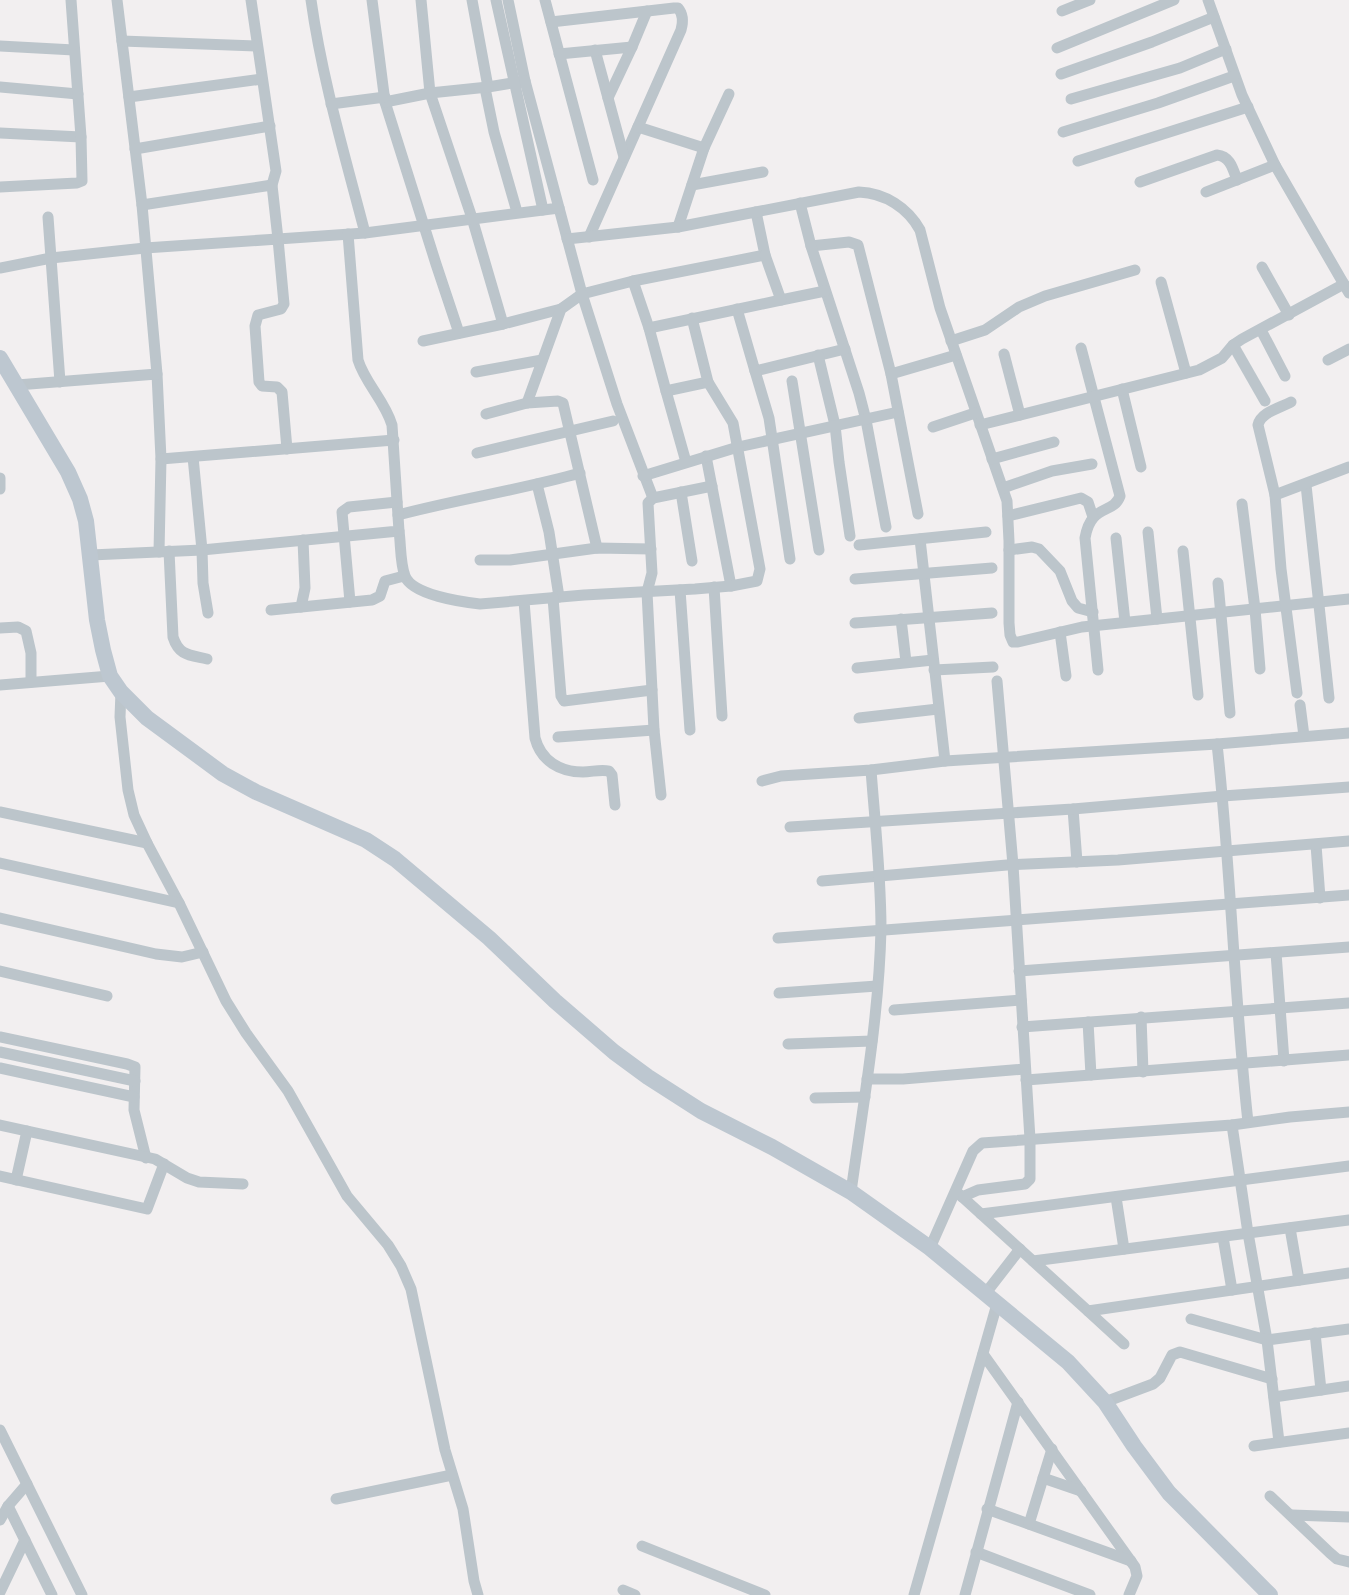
<svg xmlns="http://www.w3.org/2000/svg" width="1349" height="1595" viewBox="0 0 1349 1595" font-family="'Exo 2',sans-serif">
	<style>
		.lines { fill: none; stroke-linecap: round; stroke-linejoin: round }
		.minor { stroke: #bcc5cb; stroke-width: 11 }
		.secondary { stroke: #bdc7d0; stroke-width: 16 }
	</style>
	<rect width="100%" height="100%" fill="#f2eff0"/>
	<g class="lines">
		<g class="minor">
			<polyline points="117,0 142,205"/>
			<path d="M251,0L276,171L272,185L278,239L365,233C345,156 322,79 311,0"/>
			<polyline points="372,0 385,102 436,264 459,333"/>
			<polyline points="421,0 430,93 472,218 503,324"/>
			<polyline points="472,0 488,87 525,81 508,0"/>
			<polyline points="496,0 543,210"/>
			<polyline points="545,0 593,180"/>
			<polyline points="1208,0 1242,95 1275,165 1349,293"/>
			<polyline points="1062,11 1090,0"/>
			<path d="M551,22L674,8H678C683,14 683,23 681,30L589,237"/>
			<polyline points="122,41 257,46"/>
			<polyline points="0,46 74,50"/>
			<polyline points="1057,48 1174,0"/>
			<polyline points="595,50 624,157"/>
			<polyline points="559,54 632,47"/>
			<polyline points="1061,74 1152,42 1214,17"/>
			<polyline points="0,87 78,94"/>
			<polyline points="485,88 494,132 517,212"/>
			<polyline points="129,97 262,79"/>
			<polyline points="608,98 632,47 647,11"/>
			<polyline points="1071,99 1180,68 1226,49"/>
			<polyline points="385,102 430,93 488,87"/>
			<polyline points="331,104 385,97"/>
			<polyline points="638,127 704,148"/>
			<polyline points="1063,132 1158,103 1234,76"/>
			<polyline points="0,133 81,137"/>
			<polyline points="135,149 270,126"/>
			<polyline points="1078,161 1248,107"/>
			<path d="M1140,182L1217,155C1230,156 1233,169 1237,180"/>
			<polyline points="692,185 763,172"/>
			<polyline points="0,187 77,183 82,181 81,137 71,0"/>
			<polyline points="1206,192 1275,165"/>
			<polyline points="800,203 811,246 849,242 858,245 891,374 918,514"/>
			<polyline points="559,208 582,294 633,281 765,255 756,212"/>
			<polyline points="48,217 51,258 145,248 278,239 284,304 281,309 258,315 255,326 259,382 262,386 277,387 282,392 287,449"/>
			<polyline points="678,227 704,148 729,94"/>
			<polyline points="365,233 559,208 525,81"/>
			<path d="M567,239L678,227L859,192C885,193 908,208 920,230L940,308L1007,501L1009,541V623L1010,635L1013,642H1018L1082,627L1349,599"/>
			<polyline points="811,246 859,393 866,420 886,527"/>
			<polyline points="765,255 781,300 825,291"/>
			<polyline points="1262,267 1289,315"/>
			<polyline points="0,268 51,258 60,382"/>
			<polyline points="633,281 649,328 781,300"/>
			<polyline points="1161,282 1186,373"/>
			<polyline points="737,309 755,371 845,349"/>
			<polyline points="649,328 666,391 708,382 692,318"/>
			<polyline points="1261,330 1285,376"/>
			<polyline points="423,341 503,324 561,309"/>
			<polyline points="951,341 985,330 1019,307 1045,296 1135,270"/>
			<polyline points="1233,345 1265,401"/>
			<path d="M1081,348L1120,496C1113,515 1091,503 1085,538L1098,670"/>
			<polyline points="1004,354 1020,415"/>
			<polyline points="818,355 835,425 839,462 850,536"/>
			<polyline points="1328,360 1349,349"/>
			<polyline points="755,371 769,418 790,559"/>
			<polyline points="476,372 542,360"/>
			<polyline points="157,374 161,459 159,552"/>
			<polyline points="891,374 956,355"/>
			<polyline points="792,381 819,550"/>
			<polyline points="17,385 157,374 142,205 272,185"/>
			<polyline points="1122,389 1141,467"/>
			<polyline points="666,391 686,462"/>
			<path d="M1291,402C1280,408 1261,412 1258,425L1275,495L1281,569L1297,693"/>
			<polyline points="527,403 561,309 582,294 617,404 653,498"/>
			<polyline points="486,414 527,403 558,401 563,403 597,548"/>
			<polyline points="980,425 1199,370 1222,358 1233,345 1242,339 1344,284"/>
			<polyline points="933,427 975,413"/>
			<polyline points="477,453 613,421"/>
			<polyline points="706,456 731,586"/>
			<polyline points="193,457 202,550 203,583 208,613"/>
			<polyline points="161,459 394,440"/>
			<polyline points="992,459 1054,442"/>
			<polyline points="643,476 738,447 898,412"/>
			<polyline points="0,478 0,489"/>
			<polyline points="537,484 549,532 559,597"/>
			<polyline points="1306,485 1329,698"/>
			<polyline points="1003,488 1052,471 1092,464"/>
			<polyline points="681,492 692,561"/>
			<polyline points="1275,495 1349,467"/>
			<polyline points="1242,504 1255,609 1260,669"/>
			<path d="M398,515C458,499 520,490 580,473"/>
			<polyline points="1008,516 1081,498 1088,502 1093,517"/>
			<path d="M399,531C401,545 400,563 405,576C412,595 462,602 480,604L584,595L695,589L731,586L757,581L760,569L733,423L708,382"/>
			<polyline points="1148,532 1157,619"/>
			<polyline points="1116,538 1125,622"/>
			<polyline points="920,539 945,761"/>
			<polyline points="859,545 986,532"/>
			<polyline points="1009,550 1032,547 1039,549 1060,571 1072,601 1078,608 1093,612"/>
			<path d="M169,551L173,637C179,656 190,655 207,659"/>
			<polyline points="1183,551 1198,695"/>
			<path d="M91,555L202,550L399,531L392,425C385,401 365,383 358,360L348,234"/>
			<polyline points="480,560 510,560 597,548 651,549"/>
			<polyline points="855,579 992,568"/>
			<polyline points="1218,583 1230,713"/>
			<polyline points="714,587 722,716"/>
			<polyline points="680,590 690,730"/>
			<polyline points="553,598 561,696 564,701 652,690"/>
			<path d="M524,601L535,738C541,761 560,772 583,772C592,772 600,769 609,771L612,775L615,805"/>
			<polyline points="350,602 342,512 349,507 397,502"/>
			<polyline points="301,607 305,588 303,540"/>
			<polyline points="271,610 372,600 380,596 385,581 404,576"/>
			<polyline points="901,619 906,662"/>
			<polyline points="855,623 992,613"/>
			<polyline points="0,628 18,627 26,631 31,653 31,682"/>
			<polyline points="1060,632 1066,676"/>
			<polyline points="857,668 933,660"/>
			<polyline points="934,670 993,667"/>
			<polyline points="0,685 110,676"/>
			<polyline points="121,692 120,717 128,790 134,815 147,843 179,903 226,1001 246,1033 288,1091 347,1196 388,1245 401,1266 411,1289 445,1450 463,1509 474,1581 478,1595"/>
			<polyline points="1300,705 1304,736"/>
			<polyline points="859,718 938,709"/>
			<polyline points="558,737 654,730"/>
			<path d="M1217,744C1231,870 1234,996 1248,1122"/>
			<polyline points="762,781 781,776 871,770 945,761 1217,744 1349,733"/>
			<polyline points="661,795 654,730 647,592 652,573 648,503 653,498 712,486"/>
			<polyline points="1073,809 1077,862"/>
			<polyline points="0,812 147,843"/>
			<polyline points="790,827 1073,809 1223,796 1349,787"/>
			<polyline points="1316,845 1320,898"/>
			<polyline points="0,863 179,903"/>
			<polyline points="822,881 1007,865 1118,860 1349,841"/>
			<polyline points="0,918 156,954 182,957 203,952"/>
			<polyline points="778,938 1349,895"/>
			<polyline points="1276,953 1284,1061"/>
			<polyline points="0,971 107,996"/>
			<polyline points="1019,971 1349,947"/>
			<polyline points="779,993 877,986"/>
			<polyline points="894,1010 1021,1000"/>
			<polyline points="1141,1017 1143,1072"/>
			<polyline points="1088,1022 1091,1075"/>
			<polyline points="1022,1027 1349,1003"/>
			<polyline points="0,1037 127,1064 135,1067 134,1110 146,1158"/>
			<polyline points="788,1044 872,1041"/>
			<polyline points="0,1052 135,1081"/>
			<polyline points="0,1068 134,1097"/>
			<polyline points="867,1079 903,1079 1025,1069"/>
			<polyline points="1026,1080 1349,1055"/>
			<polyline points="815,1098 865,1097"/>
			<polyline points="0,1125 155,1159 187,1178 199,1182 243,1184"/>
			<polyline points="1232,1125 1248,1233 1267,1340 1279,1442"/>
			<polyline points="0,1176 147,1209 164,1164"/>
			<polyline points="16,1180 27,1131"/>
			<path d="M851,1192C863,1105 879,1017 881,929C881,876 875,823 871,770"/>
			<polyline points="959,1194 1088,1311 1349,1273"/>
			<polyline points="962,1197 978,1190 1025,1184 1030,1179 1030,1139 1013,865 997,681"/>
			<polyline points="1116,1197 1124,1249"/>
			<polyline points="981,1214 1349,1166"/>
			<polyline points="1290,1228 1299,1280"/>
			<polyline points="1223,1237 1232,1290"/>
			<polyline points="930,1248 973,1151 982,1143 1232,1125 1290,1117 1349,1112"/>
			<polyline points="1033,1261 1349,1220"/>
			<polyline points="985,1294 1020,1249"/>
			<polyline points="1088,1311 1124,1344"/>
			<polyline points="1191,1319 1267,1340 1349,1329"/>
			<polyline points="1315,1333 1321,1390"/>
			<polyline points="983,1354 1135,1567 1137,1576 1129,1595"/>
			<polyline points="1274,1397 1349,1386"/>
			<polyline points="1105,1402 1153,1384 1160,1378 1172,1355 1180,1352 1272,1379"/>
			<polyline points="0,1430 82,1595"/>
			<polyline points="1254,1446 1349,1433"/>
			<polyline points="1043,1478 1081,1491"/>
			<polyline points="1270,1496 1330,1553 1337,1559 1349,1562"/>
			<polyline points="336,1499 452,1475"/>
			<polyline points="8,1506 52,1595"/>
			<polyline points="987,1509 1131,1561"/>
			<polyline points="1292,1515 1349,1517"/>
			<polyline points="0,1520 8,1506 27,1484"/>
			<polyline points="1029,1524 1052,1449"/>
			<polyline points="642,1546 765,1595"/>
			<polyline points="976,1552 1090,1595"/>
			<polyline points="623,1590 635,1595"/>
			<polyline points="0,1592 25,1540"/>
			<polyline points="914,1595 997,1304"/>
			<polyline points="965,1595 1018,1402"/>
		</g>
		<polyline class="secondary" points="0,358 68,472 80,499 86,521 97,620 103,650 110,676 121,692 147,718 223,774 256,792 366,840 395,859 489,938 555,1001 614,1052 648,1077 701,1111 772,1147 851,1192 930,1248 1068,1362 1105,1402 1134,1446 1169,1493 1270,1595"/>
	</g>
</svg>
